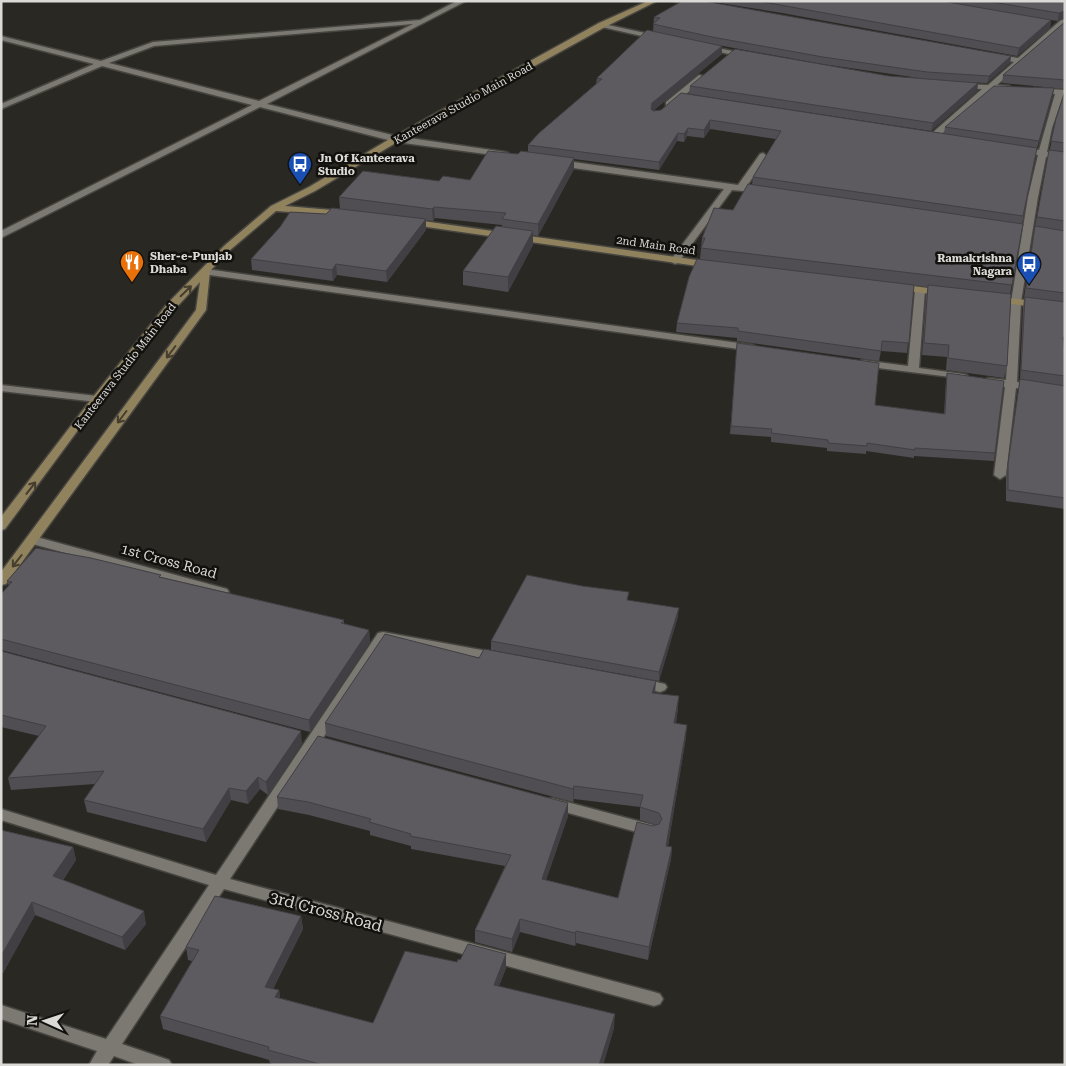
<svg xmlns="http://www.w3.org/2000/svg" width="1066" height="1066" viewBox="0 0 1066 1066" font-family="'Roboto Serif',serif">
	<style>
		.lines { fill: none; stroke-linecap: round; stroke-linejoin: round }
		.street-casing { stroke: #474540; stroke-width: 3 }
		.secondary-casing { stroke: #474540; stroke-width: 3 }
		.street { fill: #7c7972; fill-rule: evenodd }
		.secondary { fill: #91825e; fill-rule: evenodd }
		.wall { fill: #504d53 }
		.shaded-wall { fill: #413f43 }
		.building { fill: #5d5a60; stroke: #413f43 }
		.oneway { stroke: #453e2e }
		.labels { text-anchor: middle; stroke-width: 5; stroke-linejoin: round; paint-order: stroke }
		.far-street-label { font-size: 11px; fill: #dcdad6; stroke: #12110e }
		.far-poi-label { font-size: 11px; font-weight: bold; fill: #dcdad6; stroke: #12110e; text-anchor: start }
		.street-label { font-size: 14px; fill: #dcdad6; stroke: #12110e }
		.near-street-label { font-size: 16px; fill: #dcdad6; stroke: #12110e }
	</style>
	<rect width="100%" height="100%" fill="#2a2822"/>
	<g class="lines">
		<g class="street-casing">
			<g id="street">
				<path d="M457,1H466L267,104L396,136L505,152L508,153V157L396,142L260,107L1,238V231L252,105L102,66L1,109V104L94,64L1,40V36L101,61L153,42L420,20ZM413,24L259,101L109,63L154,46Z"/>
				<polygon points="674,1 694,1 702,4 698,6"/>
				<polygon points="1062,19 1065,19 1065,25 997,85 1010,86 1010,90 991,90 937,138 931,138 931,134 982,89 962,88 958,86 959,84 988,85 1014,62 993,58 993,54 1018,58"/>
				<polygon points="599,23 659,36 663,38 659,40 602,27 598,25"/>
				<polygon points="703,45 747,54 751,56 747,58 706,49 702,47"/>
				<polygon points="699,75 706,77 672,106 666,106 666,102"/>
				<polygon points="1034,88 1065,90 1052,128 1047,152 1065,154 1065,160 1046,157 1038,197 1021,302 1017,382 1065,389 1065,395 1016,388 1006,475 1000,479 994,475 1005,387 984,383 983,381 988,378 1006,380 1011,302 1028,197 1038,155 1016,150 1020,147 1039,150 1055,94 1034,92"/>
				<polygon points="763,153 767,156 747,186 765,189 765,193 732,190 678,263 675,264 670,261 724,189 559,166 555,163 559,160 738,185 760,154"/>
				<polygon points="206,269 753,345 758,348 753,351 203,274 203,270"/>
				<polygon points="920,287 925,290 919,368 963,374 967,375 968,377 967,379 862,366 857,363 862,360 908,366 915,290"/>
				<polygon points="1,385 97,396 103,399 97,402 1,391"/>
				<polygon points="33,536 227,589 229,592 222,596 29,543 27,540"/>
				<polygon points="383,632 498,653 503,654 505,657 503,660 498,661 387,641 230,879 654,992 660,994 663,999 660,1004 654,1006 224,889 122,1044 169,1060 172,1065 139,1065 114,1056 108,1065 89,1065 97,1051 1,1019 1,1005 106,1039 209,885 1,820 1,809 216,875 378,633"/>
				<polygon points="638,678 665,684 667,687 665,690 660,692 633,686 631,683 633,680"/>
				<polygon points="552,798 657,826 659,830 657,834 651,836 547,807 544,803 547,799"/>
			</g>
		</g>
		<g class="secondary-casing">
			<g id="secondary">
				<path d="M648,1H657L605,27L399,141L315,191L285,206L344,211L349,214L347,216L276,211L230,250L210,271L206,310L6,584L1,585V572L196,310L200,282C128,357 68,445 5,529L1,530V517L93,397L167,304L224,246L271,206L309,187L393,137L599,23Z"/>
				<polygon points="409,219 711,262 716,265 711,268 406,224 404,222"/>
				<polygon points="897,284 944,290 949,293 944,296 893,289 893,285"/>
				<polygon points="994,296 1065,305 1065,311 990,301 990,297"/>
			</g>
		</g>
		<use href="#street" class="street"/>
		<use href="#secondary" class="secondary"/>
	</g>
	<g class="wall">
		<polygon points="707,1 1065,1 1058,21 1051,20 1050,28 1017,56 782,13"/>
		<polygon points="654,17 1011,56 1010,63 987,83 965,82 978,83 977,91 931,131 689,94 690,86 889,76 919,78 822,64 712,44 722,54 653,110 944,134 945,127 1054,88 1037,148 1022,224 1023,224 1010,294 1007,366 1004,378 946,370 947,357 922,355 926,296 928,287 914,285 907,353 881,351 879,361 737,341 737,338 676,332 677,323 700,259 702,238 733,210 752,184 753,177 776,139 710,129 704,138 687,136 684,142 677,141 659,170 574,159 574,169 538,236 533,235 533,245 508,292 463,285 463,271 502,227 502,225 435,218 433,221 426,220 426,230 387,282 337,275 333,281 252,270 251,259 326,214 340,209 339,197 439,181 470,180 518,154 528,152 528,145 596,84 597,78 653,31"/>
		<polygon points="1065,22 1065,89 1002,83 1003,75"/>
		<polygon points="1065,91 1065,348 1064,348 1065,352 1065,509 1006,501 1006,475 1020,380 1023,308 1024,298 1035,226 1048,159 1056,119"/>
		<polygon points="737,343 875,405 944,414 946,381 947,373 995,453 994,461 914,456 914,458 866,451 866,454 827,451 827,448 771,442 771,437 730,434"/>
		<polygon points="161,577 344,620 344,624 369,630 370,642 310,732 1,650 1,594 9,586 7,581"/>
		<polygon points="629,600 678,616 659,681 491,650 491,641"/>
		<polygon points="1,651 302,743 268,795 260,789 248,804 231,800 206,842 87,812 84,800 95,784 11,790 8,778 39,736 1,727"/>
		<polygon points="479,658 655,693 678,708 676,723 686,737 668,846 672,847 671,859 648,960 576,943 575,946 520,932 512,952 475,942 475,930 505,866 411,849 411,846 370,835 370,831 309,815 278,809 277,797 568,816 546,880 618,898 653,826 657,825 640,820 640,807 574,799 573,802 326,736 325,723"/>
		<polygon points="1,830 73,847 76,860 63,880 146,924 125,950 35,915 3,973 1,973"/>
		<polygon points="301,916 303,929 273,989 279,990 280,998 373,1023 457,962 506,968 499,986 614,1028 603,1065 276,1065 270,1063 269,1060 163,1029 160,1016 192,961 188,960 186,947"/>
	</g>
	<g class="shaded-wall">
		<polygon points="1065,11 1065,19 1058,21 1059,13"/>
		<polygon points="1051,20 1050,28 1017,56 1019,48"/>
		<polygon points="722,46 722,54 652,112 651,117 652,103"/>
		<polygon points="1011,56 1010,63 987,83 989,76"/>
		<polygon points="978,83 977,91 931,131 933,123"/>
		<polygon points="1054,88 1053,95 1038,148 1039,141"/>
		<polygon points="710,120 710,129 704,138 704,130"/>
		<polygon points="688,128 687,136 684,142 684,134"/>
		<polygon points="678,133 677,141 659,170 659,162"/>
		<polygon points="574,158 574,169 538,236 538,224"/>
		<polygon points="434,207 435,218 433,221 432,209"/>
		<polygon points="426,219 426,230 387,282 386,271"/>
		<polygon points="533,231 533,245 508,292 508,277"/>
		<polygon points="336,264 337,275 333,281 332,270"/>
		<polygon points="679,608 678,616 659,681 659,672"/>
		<polygon points="369,630 370,642 310,732 309,720"/>
		<polygon points="656,681 655,693 652,693"/>
		<polygon points="679,696 678,708 674,735 674,723"/>
		<polygon points="687,725 686,737 666,858 666,846"/>
		<polygon points="301,731 302,743 268,795 266,782"/>
		<polygon points="258,777 260,789 248,804 246,791"/>
		<polygon points="574,786 574,799 573,802 573,789"/>
		<polygon points="229,788 231,800 206,842 203,829"/>
		<polygon points="568,803 568,816 542,892 542,879"/>
		<polygon points="73,847 76,860 56,889 53,876"/>
		<polygon points="672,847 671,859 648,960 649,947"/>
		<polygon points="32,902 35,915 3,973 1,968 1,956"/>
		<polygon points="144,911 146,924 125,950 122,937"/>
		<polygon points="301,916 303,929 267,1000 265,987"/>
		<polygon points="520,919 520,932 512,952 512,939"/>
		<polygon points="576,931 576,943 575,946 575,933"/>
		<polygon points="506,954 506,968 494,999 494,985"/>
		<polygon points="279,990 281,1004 275,997"/>
		<polygon points="615,1014 614,1028 603,1065 599,1065"/>
	</g>
	<g class="building">
		<polygon points="682,1 704,1 1011,56 989,76 927,72 823,57 712,37 653,24 660,18 654,17"/>
		<polygon points="758,1 942,1 1051,20 1019,48"/>
		<polygon points="986,1 1065,1 1065,11 1059,13"/>
		<polygon points="1065,22 1065,80 1003,75"/>
		<polygon points="647,30 722,46 652,103 651,109 653,111 661,110 681,93 1037,148 1023,216 753,177 781,131 710,120 704,130 688,128 684,134 678,133 659,162 528,145 539,133 602,79 597,78"/>
		<polygon points="735,49 889,76 978,83 933,123 690,86"/>
		<polygon points="994,86 1054,88 1039,141 945,127"/>
		<polygon points="1065,91 1065,143 1051,141 1056,119"/>
		<polygon points="1049,150 1065,152 1065,221 1037,217"/>
		<polygon points="488,151 518,154 521,151 574,158 538,224 502,219 506,213 434,207 432,209 339,197 363,171 439,181 443,176 470,180"/>
		<polygon points="748,184 1023,224 1012,285 701,248 705,238 702,238 714,208 733,210"/>
		<polygon points="332,208 426,219 386,271 336,264 332,270 251,259 280,227 290,212 326,214"/>
		<polygon points="496,226 533,231 508,277 463,271"/>
		<polygon points="1035,226 1065,231 1065,293 1026,288"/>
		<polygon points="697,259 914,285 909,343 882,341 881,351 738,331 738,328 677,323 689,277"/>
		<polygon points="928,285 1011,294 1007,366 948,358 949,345 924,343"/>
		<polygon points="1025,297 1065,302 1065,337 1063,337 1065,352 1065,376 1021,370"/>
		<polygon points="737,343 879,363 875,405 945,414 947,373 1004,381 995,453 915,448 915,450 867,443 867,446 828,443 828,440 771,433 772,429 731,426"/>
		<polygon points="1020,379 1065,386 1065,498 1008,490 1008,464"/>
		<polygon points="36,548 91,558 161,575 159,577 344,620 341,623 369,630 309,720 1,639 1,594 12,582 7,581"/>
		<polygon points="527,575 582,586 629,592 627,600 679,608 659,672 491,641"/>
		<polygon points="385,634 479,658 484,649 656,681 652,693 679,696 674,723 687,725 666,846 672,847 649,947 576,931 575,933 520,919 512,939 475,930 511,855 410,836 411,834 369,822 371,819 308,802 277,797 318,736 568,803 542,879 618,898 637,822 653,826 659,824 662,819 659,813 640,807 643,795 574,786 573,789 325,723"/>
		<polygon points="1,651 301,731 266,782 258,777 246,791 229,788 203,829 84,800 104,771 8,778 46,726 1,715"/>
		<polygon points="1,830 73,847 53,876 144,911 122,937 32,902 1,956"/>
		<polygon points="215,896 301,916 265,987 279,990 275,997 373,1023 405,951 457,962 458,959 460,960 468,944 506,954 494,985 615,1014 599,1065 323,1065 268,1050 269,1047 160,1016 199,950 186,947"/>
	</g>
	<defs><path id="oneway-shaft" d="M-6 0H5M1.5-3L5.5 0L1.5 3" fill="none" stroke-width="1.6" stroke-linecap="round" stroke-linejoin="round" transform="scale(1.25)"/></defs>
	<g class="oneway">
		<use href="#oneway-shaft" transform="translate(186 291) rotate(-44)"/>
		<use href="#oneway-shaft" transform="translate(171 352) rotate(127)"/>
		<use href="#oneway-shaft" transform="translate(122 417) rotate(127)"/>
		<use href="#oneway-shaft" transform="translate(31 488) rotate(-52)"/>
		<use href="#oneway-shaft" transform="translate(17 561) rotate(128)"/>
	</g>
	<defs>
		<g id="bus-pin" transform="scale(1.25)"><path d="M0 17L-7.5 6A9.5 9.5 0 1 1 7.5 6Z" fill="#1a4fb4" stroke="#12110e"/><path d="M-5-6H5V4H4V6H2V4H-2V6H-4V4H-5ZM-3.5-4V0h7V-4ZM-3.5 1.2v1.5H-2V1.2ZM2 1.2v1.5H3.5V1.2Z" fill="#fff"/></g>
		<g id="restaurant-pin" transform="scale(1.25)"><path d="M0 17L-7.5 6A9.5 9.5 0 1 1 7.5 6Z" fill="#e8710a" stroke="#12110e"/><path d="M-5-6h1v4h1v-4h1v4h1v-4h1v5L-1.5 .5V6h-2V.5L-5-1ZM5-6V6H3V1.5H1.5Q1.5-4 5-6Z" fill="#fff"/></g>
	</defs>
	<g fill-rule="evenodd">
		<use href="#bus-pin" x="300" y="164"/>
		<use href="#restaurant-pin" x="132" y="262"/>
		<use href="#bus-pin" x="1029" y="264"/>
	</g>
	<g class="labels">
		<g class="far-street-label">
			<text transform="translate(463 103) rotate(-29)" y="4">Kanteerava Studio Main Road</text>
			<text transform="translate(656 245) rotate(8)" y="4">2nd Main Road</text>
			<text transform="translate(125 366) rotate(-52)" y="4">Kanteerava Studio Main Road</text>
		</g>
		<g class="far-poi-label">
			<text x="318" y="162">Jn Of Kanteerava<tspan x="318" dy="13">Studio</tspan></text>
			<text x="150" y="260">Sher-e-Punjab<tspan x="150" dy="13">Dhaba</tspan></text>
			<text x="1012" y="262" text-anchor="end">Ramakrishna<tspan x="1012" dy="13">Nagara</tspan></text>
		</g>
		<g class="street-label">
			<text transform="translate(169 561) rotate(15)" y="5">1st Cross Road</text>
		</g>
		<g class="near-street-label">
			<text transform="translate(326 911) rotate(15)" y="6">3rd Cross Road</text>
		</g>
	</g>
	<rect width="1066" height="1066" fill="none" stroke="#dcdad6" stroke-width="5"/>
	<g transform="translate(45 1021) rotate(273)" stroke="#12110e" stroke-width="4" paint-order="stroke">
	<path d="M0-4L9 19L0 12L-9 19Z" fill="#dcdad6"/>
	<text y="-8" font-size="14" font-weight="bold" text-anchor="middle" fill="#dcdad6">N</text>
	</g>
</svg>
